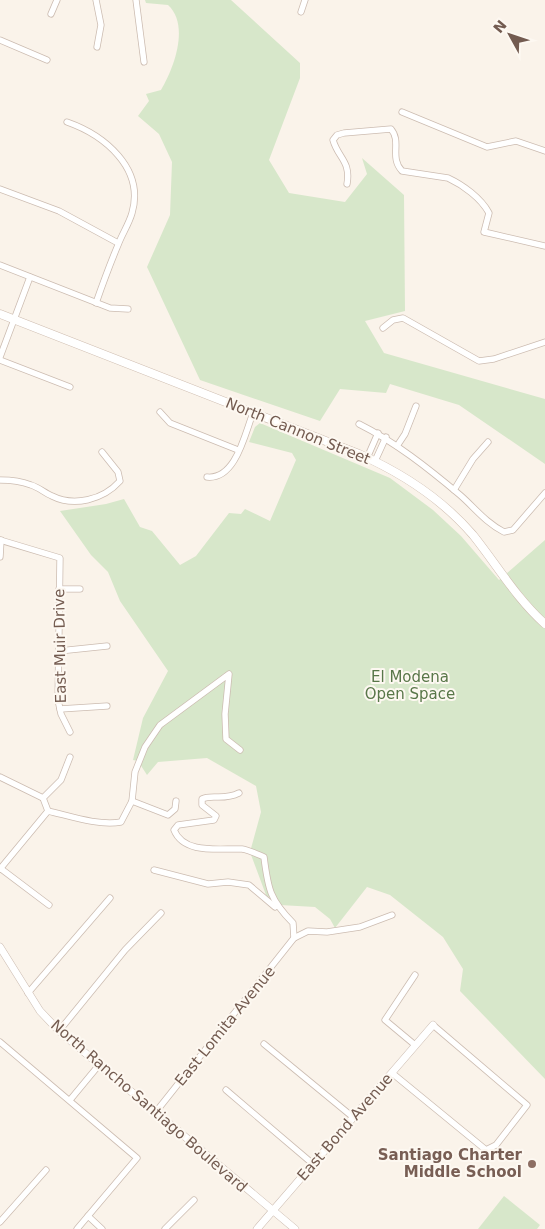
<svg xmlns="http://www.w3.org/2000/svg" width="545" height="1229" viewBox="0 0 545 1229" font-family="'DejaVu Sans',sans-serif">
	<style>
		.green { fill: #d7e7ca }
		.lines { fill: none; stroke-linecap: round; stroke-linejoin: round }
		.minor-casing { stroke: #ccbcb1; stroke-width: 7 }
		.tertiary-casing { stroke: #ccbcb1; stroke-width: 8 }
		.secondary-casing { stroke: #cebcaf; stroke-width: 9 }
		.minor { stroke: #fff; stroke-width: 5.5 }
		.tertiary { stroke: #fff; stroke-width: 7 }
		.secondary { stroke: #fff; stroke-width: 8 }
		.education-dot { fill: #8d6e63; stroke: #fdf8f1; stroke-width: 2 }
		.labels { text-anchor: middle; stroke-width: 4; stroke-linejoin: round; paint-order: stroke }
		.street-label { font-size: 15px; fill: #735b50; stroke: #fdf8f1 }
		.park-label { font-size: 15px; fill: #597749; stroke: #fdf8f1 }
		.education-label { font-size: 15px; font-weight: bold; fill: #785e54; stroke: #fdf8f1; text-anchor: end }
	</style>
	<rect width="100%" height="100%" fill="#faf3ea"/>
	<g class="green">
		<path d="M145,0H231L300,63V78L269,160L289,193L345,202L367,174L362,158L404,195L405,311L365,321L384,353L545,399V464L459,405L390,384L386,393L340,389L320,421L200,380L147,267L170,215L172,162L159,134L138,116L149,101L146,94L161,90C174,68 190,25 168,5L146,3Z"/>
		<polygon points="260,423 390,478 433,510 461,536 499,580 545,540 545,1079 460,991 463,969 443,937 390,895 367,887 335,928 330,919 315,907 280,905 266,895 250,852 261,812 256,786 207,758 158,762 147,775 138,761 133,760 143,718 168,671 120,601 108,572 91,555 60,511 106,504 124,499 140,527 152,531 180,565 196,556 229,513 241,514 245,509 270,521 296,460 292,453 249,442 255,427"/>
		<polygon points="504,1196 540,1225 537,1229 478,1229"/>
	</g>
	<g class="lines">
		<g class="minor-casing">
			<g id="minor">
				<polyline points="96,0 101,25 97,47"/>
				<polyline points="136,0 144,62"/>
				<polyline points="301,12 305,0"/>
				<polyline points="51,14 57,0"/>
				<polyline points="0,40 47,60"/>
				<polyline points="402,112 487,147 516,141 545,151"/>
				<path d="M67,122C104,135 145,168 132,213C129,224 122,234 118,245C110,264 103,283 96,303"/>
				<path d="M347,184C351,161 338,158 333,140L337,135L344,133L391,129C402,142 389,157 402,171L448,178C463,185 481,198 489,213L484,232L545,246"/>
				<polyline points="0,189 59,211 118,243"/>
				<polyline points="0,265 110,308 128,309"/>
				<polyline points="383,328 393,320 403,318 479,361 494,359 545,342"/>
				<polyline points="0,357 30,277"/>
				<polyline points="0,360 70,387"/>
				<polyline points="160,412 170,423 238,450"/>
				<path d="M359,424C395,442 428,468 460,495C475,508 485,522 504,532L513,530L545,493"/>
				<polyline points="397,446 405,434 416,406"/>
				<polyline points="367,458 378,433"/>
				<polyline points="375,461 386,437"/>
				<path d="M207,477C236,480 245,433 253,413"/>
				<path d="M0,480C11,480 21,481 31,485C38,487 45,493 52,496C74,507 103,500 120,481L118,472L102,452"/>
				<polyline points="454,490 473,459 488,442"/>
				<polyline points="0,540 60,558 58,700 61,714 70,732"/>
				<polyline points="0,557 1,540"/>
				<polyline points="59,589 80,589"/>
				<polyline points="59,651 107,646"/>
				<polyline points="60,709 107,706"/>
				<polyline points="0,777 43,798 48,811"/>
				<path d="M239,793C223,801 212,794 202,799V805L216,816L214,820L178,825L174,830C184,855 220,848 242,849C249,850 257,854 264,857C268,889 270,900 293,923L294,938"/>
				<polyline points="43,798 61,780 70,757"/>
				<polyline points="132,801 168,815 175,809 176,801"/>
				<path d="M48,811C70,816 98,826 121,822L132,801L135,772L145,747L160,725L229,674L225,714L226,739L240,750"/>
				<polyline points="0,868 49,905"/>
				<polyline points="0,869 48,811"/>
				<polyline points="154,870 208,884 228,882 249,885 275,907"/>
				<polyline points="415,975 385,1020 415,1045"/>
				<polyline points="28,993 110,898"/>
				<polyline points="59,1031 125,950 161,913"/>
				<polyline points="0,1042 137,1158 77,1229"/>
				<polyline points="264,1044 354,1118"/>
				<polyline points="392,1073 486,1150 496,1145 527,1105 433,1025"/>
				<polyline points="226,1090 313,1164"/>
				<polyline points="70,1100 99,1065"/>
				<polyline points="155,1113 294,938 308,931 327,932 360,927 392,915"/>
				<polyline points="88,1216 102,1229"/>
				<polyline points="0,1222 46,1170"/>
				<polyline points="165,1229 194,1200"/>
			</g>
		</g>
		<g class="tertiary-casing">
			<g id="tertiary">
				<polyline points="0,947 40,1011 59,1031 295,1229"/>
				<polyline points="257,1229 433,1025"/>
			</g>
		</g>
		<g class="secondary-casing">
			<path id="secondary" d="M0,314L359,454C402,473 442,499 473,535C497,565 516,598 545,624"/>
		</g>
		<use href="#minor" class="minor"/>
		<use href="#tertiary" class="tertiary"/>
		<use href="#secondary" class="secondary"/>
	</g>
	<circle class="education-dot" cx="532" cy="1164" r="5"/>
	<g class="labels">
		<g class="street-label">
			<text transform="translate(298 431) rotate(22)" y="5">North Cannon Street</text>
			<text transform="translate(60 646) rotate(-91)" y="5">East Muir Drive</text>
			<text transform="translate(225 1026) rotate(-51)" y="5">East Lomita Avenue</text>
			<text transform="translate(149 1106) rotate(41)" y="5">North Rancho Santiago Boulevard</text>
			<text transform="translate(345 1127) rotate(-49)" y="5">East Bond Avenue</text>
		</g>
		<g class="park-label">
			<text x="410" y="682">El Modena<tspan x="410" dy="17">Open Space</tspan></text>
		</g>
		<g class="education-label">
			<text x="522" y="1160">Santiago Charter<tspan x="522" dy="17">Middle School</tspan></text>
		</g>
	</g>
	<g transform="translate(510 35) rotate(310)" stroke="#fdf8f1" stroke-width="4" paint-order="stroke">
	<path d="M0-4L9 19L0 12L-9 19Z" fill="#735b50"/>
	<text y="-8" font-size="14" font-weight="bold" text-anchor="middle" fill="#735b50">N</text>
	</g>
</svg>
